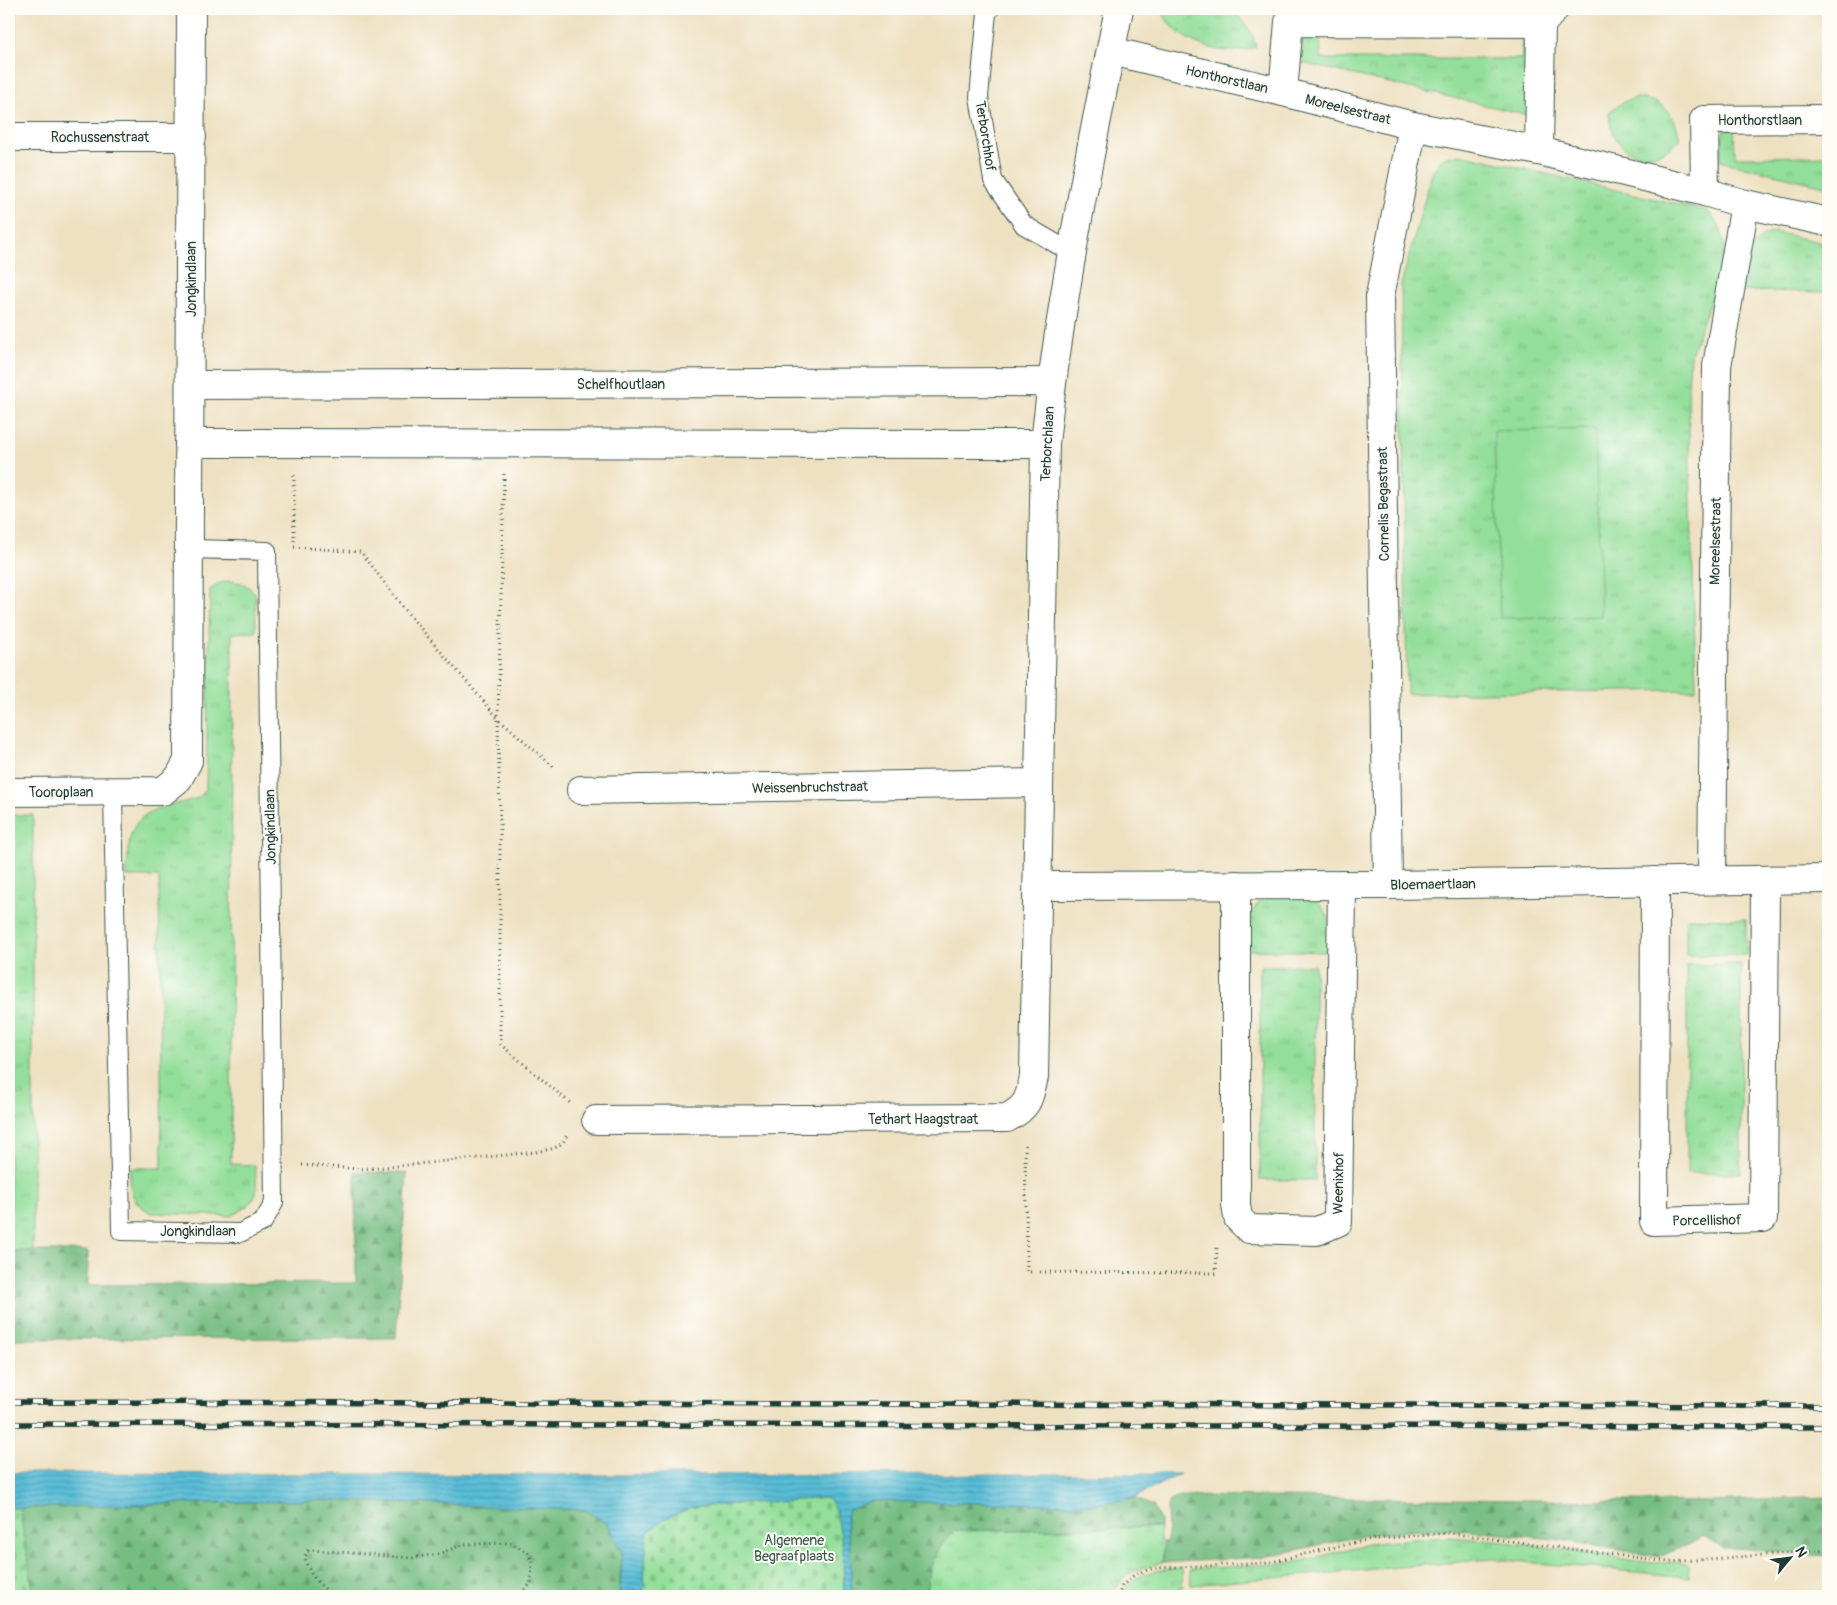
<svg xmlns="http://www.w3.org/2000/svg" width="1837" height="1605" viewBox="0 0 1837 1605" font-family="Pangolin,sans-serif">
	<style>
		.grass { fill: url(#grass-tufts); stroke: #598e67 }
		.forest { fill: url(#forest-firs); stroke: #4a7d5b }
		.cemetery { fill: url(#cemetery-stones); stroke: #598e67 }
		.pitch { fill: #93de9a; stroke: #598e67 }
		.water { fill: url(#water-rules); stroke: #3c7d86 }
		.lines { fill: none; stroke-linecap: round; stroke-linejoin: round }
		.lane-casing { stroke: #3e5649; stroke-width: 20 }
		.street-casing { stroke: #3e5649; stroke-width: 30 }
		.path { stroke: #3e5649; stroke-width: 3; stroke-dasharray: 1 4; stroke-linecap: butt }
		.lane { stroke: #fff; stroke-width: 18 }
		.street { stroke: #fff; stroke-width: 28 }
		.rail-casing { stroke: #1f3d34; stroke-width: 5.5 }
		.rail { stroke: #fdfcf7; stroke-width: 4; stroke-dasharray: 11; stroke-linecap: butt }
		.labels { text-anchor: middle; stroke-width: 4; stroke-linejoin: round; paint-order: stroke }
		.street-label { font-size: 14px; fill: #1f3d34; stroke: #fdfcf7 }
		.park-label { font-size: 14px; fill: #365d48; stroke: #fdfcf7 }
	</style>
	<defs>
		<pattern id="grass-tufts" width="24" height="20" patternUnits="userSpaceOnUse" patternTransform="scale(1.25)"><rect width="24" height="20" fill="#93de9a"/><path d="M3 7l-1-3M5 7V3M7 7l1-3M15 17l-1-3M17 17v-4M19 17l1-3" fill="none" stroke="#7ebf85"/></pattern>
		<pattern id="forest-firs" width="22" height="20" patternUnits="userSpaceOnUse" patternTransform="scale(1.25)"><rect width="22" height="20" fill="#76bd82"/><path d="M5 1l3.5 6h-7zM16 11l3.5 6h-7z" fill="#609b6b"/></pattern>
		<pattern id="cemetery-stones" width="16" height="16" patternUnits="userSpaceOnUse" patternTransform="scale(1.25)"><rect width="16" height="16" fill="#93de9a"/><path d="M2 7V4a2 2 0 0 1 4 0v3zM10 15v-3a2 2 0 0 1 4 0v3z" fill="#7ebf85"/></pattern>
		<pattern id="water-rules" width="6" height="5" patternUnits="userSpaceOnUse" patternTransform="scale(1.25)"><rect width="6" height="5" fill="#59bdd7"/><path d="M0 2.5h6" fill="none" stroke="#499baf"/></pattern>
	</defs>
	<rect width="100%" height="100%" fill="#fdfcf7"/>
	<filter id="ink" filterUnits="userSpaceOnUse"><feTurbulence type="fractalNoise" baseFrequency=".02" numOctaves="2"/><feDisplacementMap in="SourceGraphic" scale="10" xChannelSelector="R" yChannelSelector="G"/><feConvolveMatrix kernelMatrix="1 2 1 2 8 2 1 2 1" color-interpolation-filters="sRGB"/></filter>
	<filter id="wash" filterUnits="userSpaceOnUse"><feTurbulence type="fractalNoise" baseFrequency=".0096" numOctaves="4" result="noise"/><feDisplacementMap in="SourceGraphic" scale="20" xChannelSelector="R" yChannelSelector="G"/><feGaussianBlur stdDeviation="1.12" result="paint"/><feColorMatrix in="noise" values="0 0 0 0 0 0 0 0 0 0 0 0 0 0 0 0 0 1.4 0 .05"/><feComposite in="paint" operator="in"/></filter>
	<g filter="url(#wash)">
		<rect width="100%" height="100%" fill="#eee1c2"/>
		<g class="grass">
			<path d="M1160,9H1233L1252,33L1256,47C1227,58 1188,46 1168,22C1165,18 1163,13 1160,9Z"/>
			<polygon points="1522,29 1532,30 1532,116 1302,63 1303,30 1320,30 1321,59 1522,59"/>
			<path d="M1636,98C1665,101 1675,112 1680,140C1650,169 1610,155 1609,112L1623,102Z"/>
			<polygon points="1734,129 1735,157 1828,156 1828,187 1720,161 1723,130"/>
			<polygon points="1460,154 1708,211 1719,225 1724,240 1723,266 1690,357 1688,387 1696,690 1407,694 1401,285 1432,173 1442,158"/>
			<path d="M1775,232L1828,244V292L1739,291C1745,267 1747,237 1775,232Z"/>
			<path d="M227,581C240,581 246,584 255,593L256,632L232,633L231,1164L255,1165L257,1189L254,1198L248,1206L231,1216L151,1213C130,1201 130,1191 130,1168H162L159,877H127C128,826 131,812 184,802C194,799 201,799 206,789L210,590L218,584Z"/>
			<rect x="9" y="815" width="24" height="436"/>
			<path d="M1307,894C1333,912 1331,923 1330,952L1247,950C1248,934 1247,904 1267,898C1279,894 1294,895 1307,894Z"/>
			<polygon points="1686,918 1746,919 1746,955 1686,955"/>
			<polygon points="1741,964 1741,1173 1687,1173 1687,965"/>
			<polygon points="1315,965 1315,1180 1260,1180 1260,966"/>
			<path d="M1160,1527V1541L1164,1542L1162,1563C1136,1569 1125,1571 1112,1596H927C929,1565 932,1554 954,1531Z"/>
			<path d="M1448,1537C1513,1541 1578,1552 1643,1562C1658,1564 1674,1560 1689,1565L1688,1577L1493,1559L1191,1585L1190,1569L1281,1564L1302,1561L1367,1544L1412,1539Z"/>
			<path d="M1182,1569L1183,1587H1179L1180,1596H1121C1135,1571 1154,1570 1182,1569Z"/>
		</g>
		<g class="forest">
			<polygon points="355,1172 407,1173 396,1338 9,1339 9,1251 88,1251 88,1285 356,1283"/>
			<polygon points="1180,1496 1710,1502 1828,1497 1828,1556 1724,1548 1705,1536 1660,1557 1555,1539 1449,1529 1394,1532 1361,1536 1264,1557 1162,1563 1164,1542 1166,1542 1168,1536 1167,1506 1170,1501"/>
			<path d="M1134,1498L1153,1506L1160,1520V1527L954,1531C932,1554 929,1565 927,1596H852L850,1549L846,1517L848,1511L871,1501L1089,1505Z"/>
			<polygon points="323,1500 585,1510 606,1523 622,1552 619,1596 34,1596 19,1508"/>
		</g>
		<g class="cemetery">
			<polygon points="827,1498 836,1510 843,1547 844,1596 643,1596 647,1533 664,1519 692,1507"/>
			<polygon points="9,1508 19,1508 34,1596 9,1596"/>
		</g>
		<polygon class="pitch" points="1595,429 1601,616 1500,618 1494,431"/>
		<polygon class="water" points="9,1473 604,1475 1180,1474 1134,1498 1089,1505 871,1501 848,1511 846,1517 850,1549 852,1596 844,1596 843,1547 836,1510 827,1498 692,1507 664,1519 647,1533 643,1596 620,1596 622,1552 606,1523 585,1510 323,1500 9,1508"/>
	</g>
	<g filter="url(#ink)">
		<g class="lines">
			<g class="lane-casing">
				<g id="lane">
					<polyline points="990,9 987,13 979,97 993,180 1024,225 1072,253"/>
					<polyline points="1541,32 1561,9"/>
					<polyline points="113,792 121,1231 240,1233 263,1222 274,1203 267,551 189,549"/>
				</g>
			</g>
			<g class="street-casing">
				<g id="street">
					<polyline points="1111,51 1283,92 1289,22 1541,23 1539,151"/>
					<polyline points="1283,92 1413,126 1539,151 1705,192 1745,204 1828,222"/>
					<polyline points="9,137 192,137"/>
					<polyline points="1705,192 1704,120 1828,119"/>
					<polyline points="190,385 1052,382"/>
					<polyline points="189,443 1045,444"/>
					<polyline points="581,790 1039,783"/>
					<polyline points="9,792 163,791 178,779 188,761 191,9"/>
					<polyline points="1712,880 1717,366 1745,204"/>
					<polyline points="1655,881 1654,1221 1763,1218 1765,880"/>
					<polyline points="1236,885 1236,1204 1238,1218 1249,1229 1317,1231 1338,1222 1342,885"/>
					<polyline points="1388,885 1380,296 1413,126"/>
					<polyline points="1038,886 1388,885 1828,879"/>
					<path d="M596,1120L1007,1118C1028,1107 1029,1099 1034,1077L1045,444C1060,297 1090,153 1119,9"/>
				</g>
			</g>
			<g class="path">
				<polyline points="504,474 498,718 500,824 500,1044 570,1103"/>
				<polyline points="294,475 294,541"/>
				<polyline points="294,547 361,552 409,615 498,718 556,769"/>
				<polyline points="1025,1145 1027,1272 1216,1273 1217,1244"/>
				<path d="M302,1165L360,1169L398,1166L536,1152C549,1149 563,1149 567,1134"/>
				<path d="M338,1596C324,1593 305,1570 305,1556L308,1551L314,1550L412,1558L438,1554L465,1544L511,1543L528,1553L532,1562L531,1584L519,1594L511,1596"/>
				<polyline points="1118,1596 1122,1586 1135,1574 1154,1568 1266,1563 1366,1540 1449,1533 1670,1562 1828,1550"/>
			</g>
			<use href="#lane" class="lane"/>
			<use href="#street" class="street"/>
			<g class="rail-casing">
				<g id="rail">
					<polyline points="9,1402 1828,1406"/>
					<polyline points="9,1424 1828,1427"/>
				</g>
			</g>
			<use href="#rail" class="rail"/>
		</g>
	</g>
	<g class="labels">
		<g class="street-label">
			<text transform="translate(1227 79) rotate(13)" y="5">Honthorstlaan</text>
			<text transform="translate(1348 109) rotate(14)" y="5">Moreelsestraat</text>
			<text x="1760" y="125">Honthorstlaan</text>
			<text transform="translate(986 136) rotate(81)" y="5">Terborchhof</text>
			<text x="100" y="142">Rochussenstraat</text>
			<text transform="translate(191 279) rotate(-90)" y="5">Jongkindlaan</text>
			<text x="621" y="389">Schelfhoutlaan</text>
			<text transform="translate(1047 444) rotate(-87)" y="5">Terborchlaan</text>
			<text transform="translate(1383 504) rotate(-91)" y="5">Cornelis Begastraat</text>
			<text transform="translate(1715 541) rotate(-89)" y="5">Moreelsestraat</text>
			<text transform="translate(810 787) rotate(-1)" y="5">Weissenbruchstraat</text>
			<text x="61" y="797">Tooroplaan</text>
			<text transform="translate(270 827) rotate(-91)" y="5">Jongkindlaan</text>
			<text transform="translate(1433 884) rotate(-1)" y="5">Bloemaertlaan</text>
			<text x="923" y="1124">Tethart Haagstraat</text>
			<text transform="translate(1338 1183) rotate(-89)" y="5">Weenixhof</text>
			<text transform="translate(1707 1220) rotate(-1)" y="5">Porcellishof</text>
			<text x="198" y="1236">Jongkindlaan</text>
		</g>
		<g class="park-label">
			<text x="794" y="1545">Algemene<tspan x="794" dy="16">Begraafplaats</tspan></text>
		</g>
	</g>
	<rect width="1837" height="1605" fill="none" stroke="#fdfcf7" stroke-width="30"/>
	<g transform="translate(1790 1558) rotate(61)" stroke="#fdfcf7" stroke-width="4" paint-order="stroke">
	<path d="M0-4L9 19L0 12L-9 19Z" fill="#1f3d34"/>
	<text y="-8" font-size="14" font-weight="bold" text-anchor="middle" fill="#1f3d34">N</text>
	</g>
</svg>
